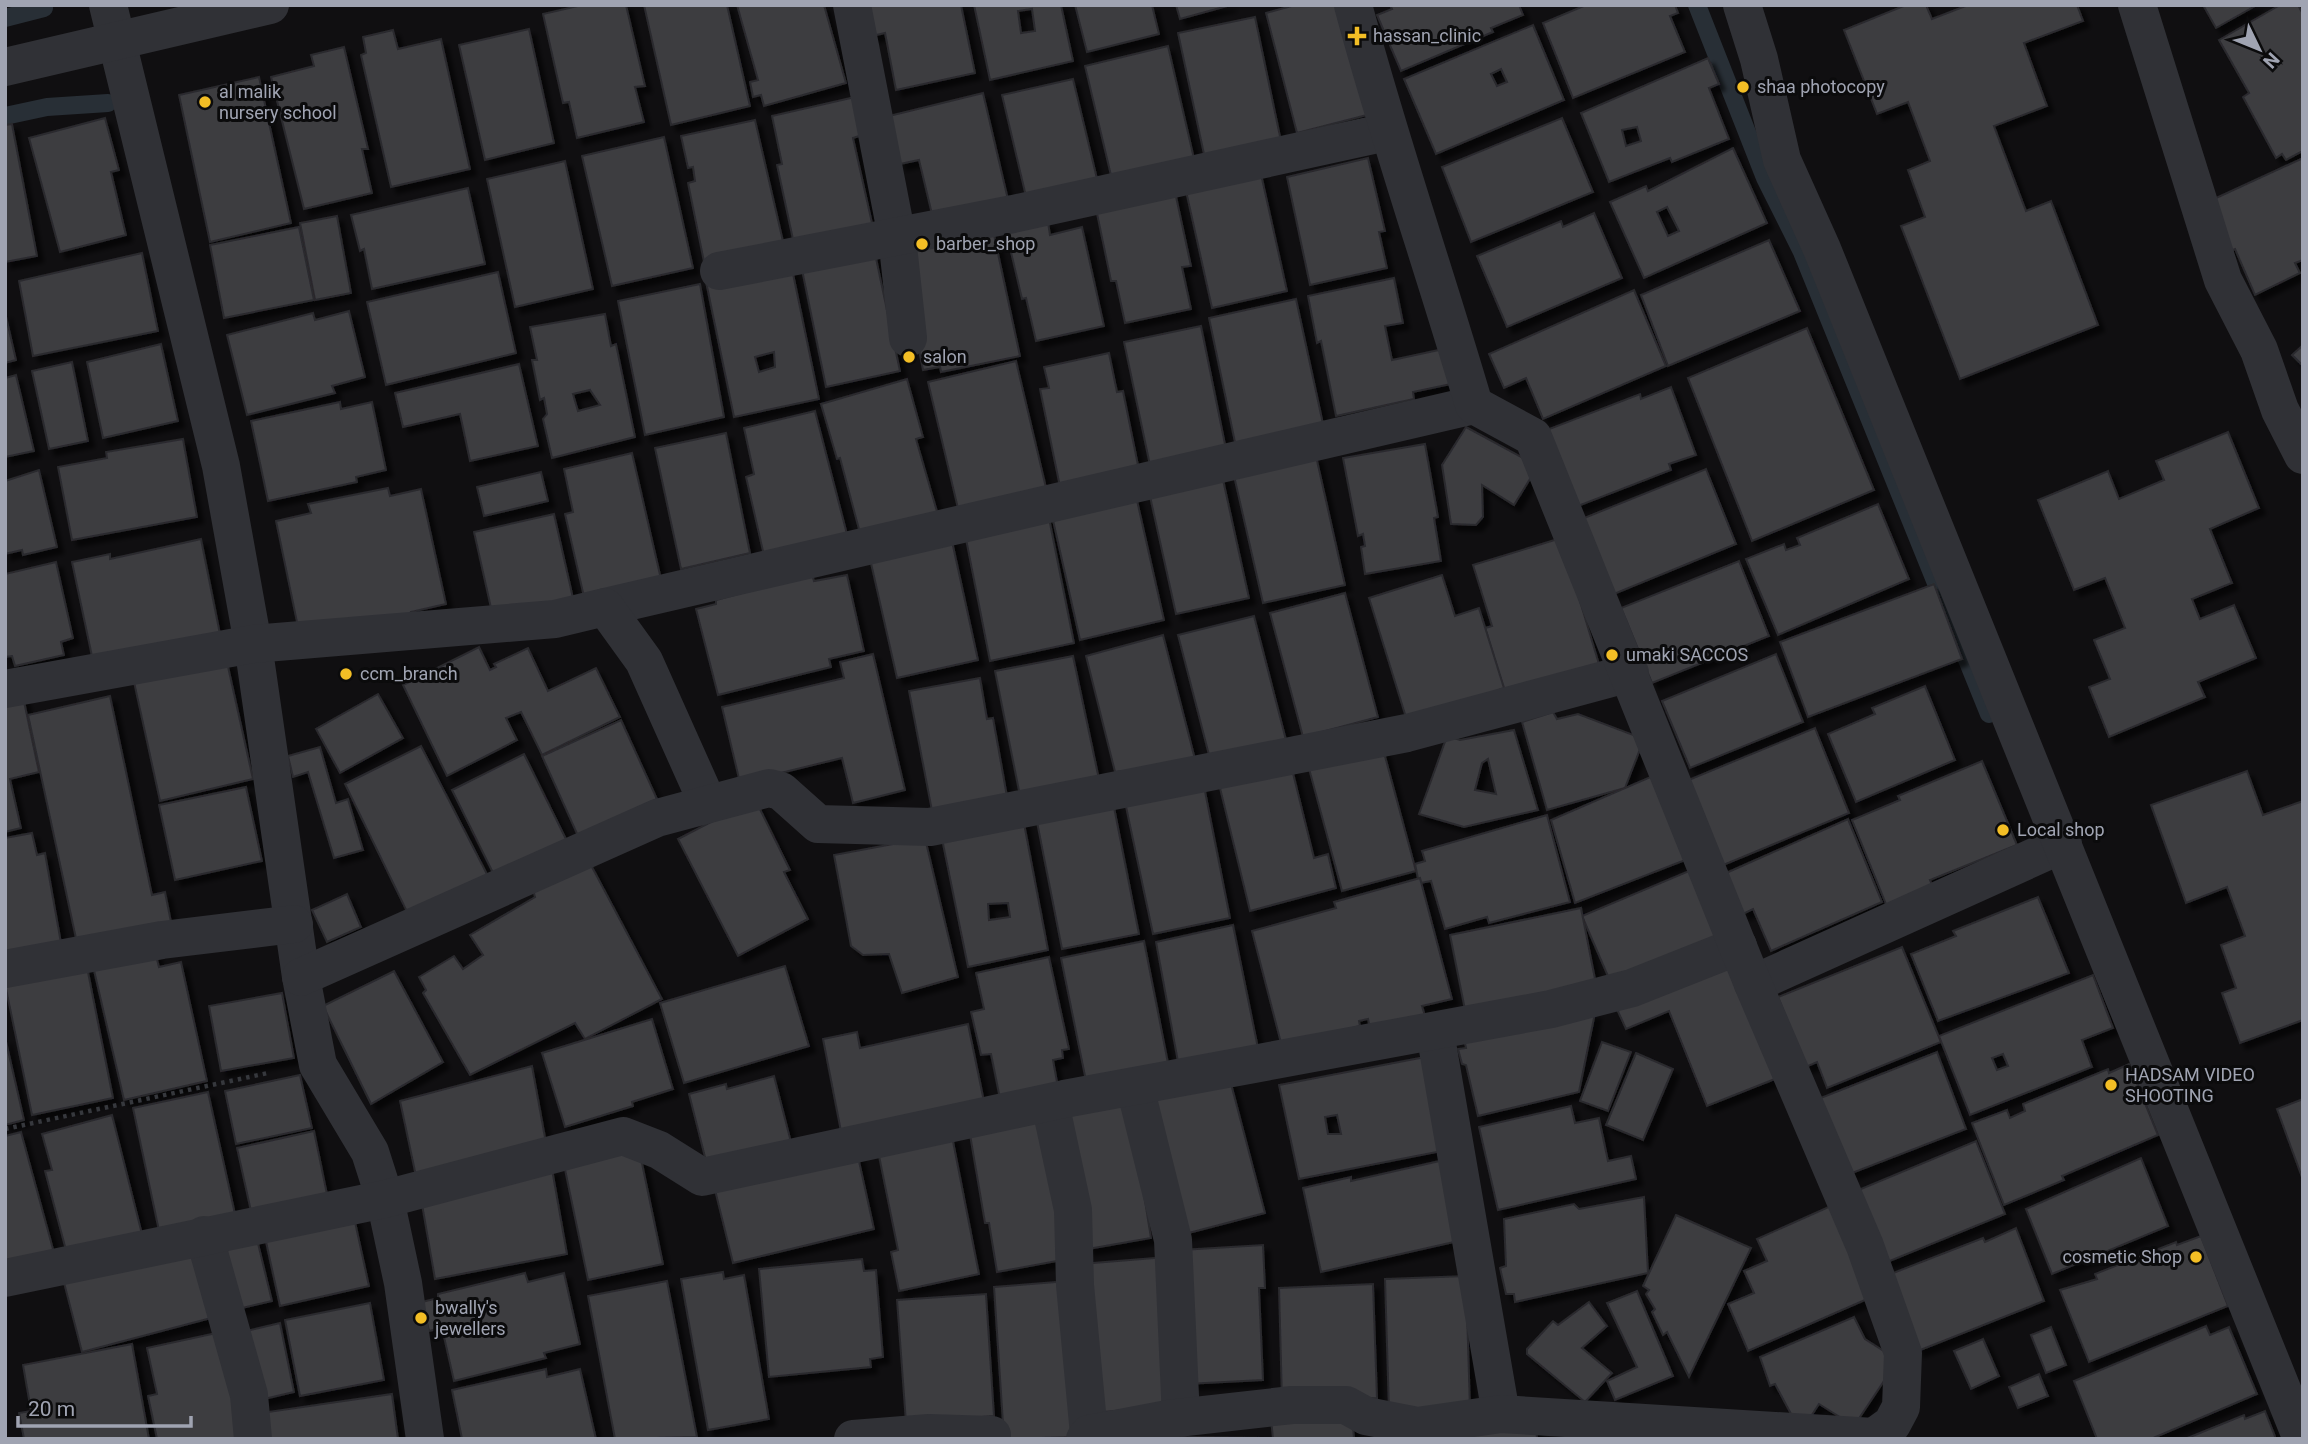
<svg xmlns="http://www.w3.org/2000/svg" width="2308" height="1444" viewBox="0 0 2308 1444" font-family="Roboto,sans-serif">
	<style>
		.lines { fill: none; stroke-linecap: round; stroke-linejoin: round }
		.stream { stroke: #282f36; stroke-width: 18 }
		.building { fill: #3c3c41; stroke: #2a292d; stroke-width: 2; fill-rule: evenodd; filter: url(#shadow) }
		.path { stroke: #36383d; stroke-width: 4.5; stroke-dasharray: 3.5 5; stroke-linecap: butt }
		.minor { stroke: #303136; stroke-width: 38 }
		.tertiary { stroke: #303136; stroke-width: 38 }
		.poi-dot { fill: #f3be25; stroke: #0b0b0c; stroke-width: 2.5 }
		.labels { text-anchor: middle; stroke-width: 6; stroke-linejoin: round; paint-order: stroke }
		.poi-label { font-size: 18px; fill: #a0a4b2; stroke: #0b0b0c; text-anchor: start }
	</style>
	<defs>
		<filter id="shadow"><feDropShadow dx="6" dy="6" stdDeviation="2" flood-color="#0009"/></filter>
	</defs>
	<rect width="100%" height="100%" fill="#100f11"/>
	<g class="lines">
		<g class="stream">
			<polyline points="1697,5 1765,178 1802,252 1989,714"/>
			<polyline points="5,18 44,8"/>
			<polyline points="5,116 47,107 108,103"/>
		</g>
	</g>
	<g class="building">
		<polygon points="582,5 626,5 645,86 635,87 644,122 577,138 569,102 563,103 543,14"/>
		<polygon points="644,5 727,5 750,106 671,125"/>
		<polygon points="737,5 824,5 846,83 764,106 761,95 753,97 750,82 758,80"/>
		<polygon points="861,5 961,5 975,73 896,90 885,33 868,37"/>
		<path d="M974,5H1061L1073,61L990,80ZM1032,9L1035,31L1021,33L1018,11Z"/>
		<polygon points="1075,5 1152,5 1159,34 1087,52"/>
		<polygon points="1176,5 1231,5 1180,19"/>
		<polygon points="1295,5 1344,5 1371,114 1297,133 1266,13"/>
		<polygon points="1390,5 1519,5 1523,15 1491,28 1493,32 1401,71 1377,15 1392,9"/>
		<polygon points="1586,5 1675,5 1678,13 1670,16 1685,52 1573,98 1543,23"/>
		<polygon points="1906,5 1926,5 1932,19 1968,5 2077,5 2083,21 2024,43 2047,106 1994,126 2026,211 2051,201 2098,325 1960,379 1901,226 1925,217 1908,170 1930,161 1908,102 1877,114 1844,30"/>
		<polygon points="2203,5 2257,5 2216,28"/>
		<polygon points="2280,5 2298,5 2303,14 2303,151 2286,160 2282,154 2276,158 2243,97 2249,93 2219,40"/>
		<polygon points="1255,17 1281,141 1205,159 1178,33"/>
		<path d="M1533,25L1564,100L1436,154L1404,79ZM1501,69L1507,82L1497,86L1491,74Z"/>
		<polygon points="529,29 554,143 485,160 459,45"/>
		<polygon points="393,30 398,49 441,39 470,169 391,187 361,55 366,53 363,37"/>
		<polygon points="1168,46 1195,163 1113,184 1085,66"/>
		<polygon points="344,47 368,149 362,149 372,193 304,209 271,77 314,66 311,55"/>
		<path d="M1708,58L1719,84L1709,88L1729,139L1672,162L1670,158L1609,182L1581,113ZM1637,127L1641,141L1626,146L1622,130Z"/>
		<polygon points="259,77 291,223 210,242 179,95"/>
		<polygon points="1073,79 1099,187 1028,205 1002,95"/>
		<polygon points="983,93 1010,208 935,227 919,160 900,164 889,116"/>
		<polygon points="855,97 863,135 853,138 874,232 795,249 777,165 782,164 772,116"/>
		<polygon points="105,118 119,170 111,172 126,235 60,252 29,138"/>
		<polygon points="1562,118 1593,192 1471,242 1442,167"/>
		<polygon points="755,120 785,250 705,267 688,183 695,181 693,167 688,168 681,136"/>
		<polygon points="12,124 37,256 5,262 5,125"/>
		<polygon points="664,137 693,268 612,286 582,156"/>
		<path d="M1733,148L1767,223L1644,278L1610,202L1646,186L1648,191ZM1667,207L1679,231L1668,236L1657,212Z"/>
		<polygon points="1368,158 1385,231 1379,232 1387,268 1310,285 1287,177"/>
		<polygon points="2303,158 2303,260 2295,263 2300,273 2255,295 2235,249 2226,253 2203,204"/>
		<polygon points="565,161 593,289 515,307 487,179"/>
		<polygon points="1259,165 1287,291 1212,308 1184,182"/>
		<polygon points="1174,187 1191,266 1182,267 1191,309 1125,323 1116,281 1111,281 1095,204"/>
		<polygon points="468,188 485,264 372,289 364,249 360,251 351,215"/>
		<polygon points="1594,213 1622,278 1507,327 1477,256 1561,221 1563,227"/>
		<polygon points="337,216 351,293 315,300 300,223"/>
		<polygon points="1048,222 1050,235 1082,227 1104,326 1036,341 1026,298 1022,299 1006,231"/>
		<polygon points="299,227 314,300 224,318 210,245"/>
		<polygon points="993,230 1020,356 941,372 940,367 923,370 917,341 914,248"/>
		<polygon points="1769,240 1800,311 1668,366 1641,295"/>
		<polygon points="873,244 900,371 826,387 800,260"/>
		<polygon points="142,253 158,331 33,356 19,281"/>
		<path d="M790,259L819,399L734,417L705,277ZM774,352L775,367L759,372L755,357Z"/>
		<polygon points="498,272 516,353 386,385 367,302"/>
		<polygon points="1394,278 1403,323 1385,326 1392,360 1448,348 1456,383 1413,392 1414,399 1336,416 1321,341 1317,343 1308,296"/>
		<polygon points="700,284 724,417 645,435 618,301"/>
		<polygon points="1634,290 1666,366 1543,419 1526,378 1504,388 1489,354"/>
		<polygon points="1296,299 1325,433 1237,452 1209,318"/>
		<polygon points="349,311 365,377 332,386 335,393 247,415 227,335 313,313 315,320"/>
		<polygon points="5,312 16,360 5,363"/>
		<path d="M605,314L611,346L616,344L635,437L552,458L543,419L547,414L544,398L540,400L532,360H537L530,327ZM590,390L600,405L578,411L573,394Z"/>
		<polygon points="1201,326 1228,459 1152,475 1124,342"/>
		<polygon points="1807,328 1874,490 1752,541 1688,378"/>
		<polygon points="161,344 178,421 103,438 87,362"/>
		<polygon points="2303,345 2303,366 2292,355"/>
		<polygon points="1109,353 1117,392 1123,391 1140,475 1061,492 1040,389 1049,388 1044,367"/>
		<polygon points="1016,361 1048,496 960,517 928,382"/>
		<polygon points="72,362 88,441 49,449 32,371"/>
		<polygon points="519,364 538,446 470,461 460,414 403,427 395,393"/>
		<polygon points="16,375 34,451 5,457 5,378"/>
		<polygon points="907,379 923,437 916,439 938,515 861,537 840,458 837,459 821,404"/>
		<polygon points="1671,387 1696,455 1669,464 1671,470 1573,508 1544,431 1640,394 1641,399"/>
		<polygon points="340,402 341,409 372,402 386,470 356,477 357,482 268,501 251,421"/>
		<polygon points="815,411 848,538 765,560 746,477 754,474 744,428"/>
		<polygon points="1466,427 1538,466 1514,505 1482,485 1483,517 1476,525 1451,524 1442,465"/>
		<polygon points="2228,432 2259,508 2210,529 2232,583 2192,599 2200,619 2234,605 2256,658 2198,682 2205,697 2109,737 2089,687 2110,679 2094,640 2125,628 2105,578 2074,590 2038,500 2108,471 2119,499 2164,480 2156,461"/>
		<polygon points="726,433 750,553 681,569 655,448"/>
		<polygon points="183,439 197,517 72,540 58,467 107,458 106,452"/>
		<polygon points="1425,444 1438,517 1434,518 1441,561 1365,574 1361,547 1365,546 1363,534 1358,536 1343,458"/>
		<polygon points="632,453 661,579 584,597 565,514 573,512 564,469"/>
		<polygon points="1316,456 1345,585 1263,603 1234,476"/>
		<polygon points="1706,469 1736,544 1614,594 1584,518"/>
		<polygon points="39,470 57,547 23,555 22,550 5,554 5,481"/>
		<polygon points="541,472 548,501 484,516 477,487"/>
		<polygon points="1222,475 1249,598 1176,614 1149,492"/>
		<polygon points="1134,487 1164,620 1080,640 1050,507"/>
		<polygon points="388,488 390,496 421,489 446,604 411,612 412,620 299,632 276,521 311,513 308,504"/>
		<polygon points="1878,504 1909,579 1778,635 1746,559 1784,544 1786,550 1800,545 1797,538"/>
		<polygon points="1048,513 1074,643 990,661 964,529"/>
		<polygon points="554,514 573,598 493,617 474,532"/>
		<polygon points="950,532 978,660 897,678 868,550"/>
		<polygon points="1561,538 1599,664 1505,693 1485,628 1492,626 1473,565"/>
		<polygon points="201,539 221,639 94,666 72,562 110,554 110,559"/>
		<polygon points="1739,561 1769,636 1652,683 1621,608"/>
		<polygon points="56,562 73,638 61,642 64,655 15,666 12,656 5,657 5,574"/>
		<polygon points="812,574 814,581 847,575 864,651 829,659 831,667 718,695 696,609 716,604 716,600"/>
		<polygon points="1442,575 1455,616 1479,608 1504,688 1408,724 1369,598"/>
		<polygon points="1934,584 1962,659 1808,717 1780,642"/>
		<polygon points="1345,593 1378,717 1303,737 1270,613"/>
		<polygon points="1254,616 1286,740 1210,759 1178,635"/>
		<polygon points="1163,635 1196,763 1115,772 1086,656"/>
		<polygon points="479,647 490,670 496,667 494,664 528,648 548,691 596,668 620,717 542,755 521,712 506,718 517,740 447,776 403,685"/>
		<polygon points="873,654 905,790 853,803 842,758 740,783 722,707 844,678 840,662"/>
		<polygon points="1776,654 1803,722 1690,768 1662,701"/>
		<polygon points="1073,656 1100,784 1021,801 995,671"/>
		<polygon points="227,662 253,779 160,801 134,682"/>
		<polygon points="980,678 987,719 993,718 1008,802 932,811 909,691"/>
		<polygon points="1925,686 1955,760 1856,802 1828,734 1875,714 1872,708"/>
		<polygon points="22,692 39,772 10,779 21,828 5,832 5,696"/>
		<polygon points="378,694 403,738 340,773 316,729"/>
		<polygon points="110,696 152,895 165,892 172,927 78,948 28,715"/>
		<polygon points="1553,712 1557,719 1578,714 1644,739 1625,788 1547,810 1522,722"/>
		<polygon points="621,720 657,799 578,836 542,756"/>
		<polygon points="1815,728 1849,813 1721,866 1686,781"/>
		<path d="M1514,730L1538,810L1464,827L1419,814L1447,736L1460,740ZM1488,759L1496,794L1475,790L1482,763Z"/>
		<polygon points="1382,745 1416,871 1342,891 1308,765"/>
		<polygon points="421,746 489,878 410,918 345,784"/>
		<polygon points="320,747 336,803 348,799 363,850 334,858 308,772 293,777 288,756"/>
		<polygon points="524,754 567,841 495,877 452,790"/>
		<polygon points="1982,761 2017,845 1930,880 1936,895 1890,914 1852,820 1900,800 1898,796"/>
		<polygon points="1291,765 1314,858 1328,854 1336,888 1250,911 1219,784"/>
		<polygon points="2247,771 2263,815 2303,801 2303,1020 2240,1043 2222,993 2236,988 2221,945 2245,936 2227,887 2186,903 2151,805"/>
		<polygon points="1655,775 1688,859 1575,903 1551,820"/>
		<polygon points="1204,786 1230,918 1153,934 1125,802"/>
		<polygon points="246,787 262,861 175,880 159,805"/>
		<polygon points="755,799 790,870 784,872 808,919 738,956 678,839"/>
		<polygon points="1113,802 1139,934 1062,949 1036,817"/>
		<polygon points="1547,815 1570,902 1489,923 1487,917 1445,929 1431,881 1421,883 1418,879 1415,864 1425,861 1422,851"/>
		<path d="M1023,818L1048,950L968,967L941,834ZM1008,903L1010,917L989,920L988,904Z"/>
		<polygon points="1848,819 1882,902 1771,951 1753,909 1743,914 1726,873"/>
		<polygon points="32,833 37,855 45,853 63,954 5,964 5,838"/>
		<polygon points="925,838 958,977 902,993 889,954 863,955 851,946 834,855"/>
		<polygon points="591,865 662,999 585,1039 575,1023 470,1075 423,993 426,990 419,977 454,956 463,969 483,955 470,935 535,897 533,890"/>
		<polygon points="1696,868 1726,940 1613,988 1582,916"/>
		<polygon points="1420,878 1452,999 1422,1006 1426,1019 1371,1034 1368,1019 1359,1021 1360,1026 1282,1047 1252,931 1336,908 1334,902"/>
		<polygon points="347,894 361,927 327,942 312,910"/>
		<polygon points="2038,897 2069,973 1938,1021 1911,954 1956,936 1953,931"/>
		<polygon points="1581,908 1598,994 1467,1020 1450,935"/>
		<polygon points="1233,925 1259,1053 1180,1073 1156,942"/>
		<polygon points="1144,941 1169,1068 1087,1086 1061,958"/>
		<polygon points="1902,947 1941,1042 1827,1088 1817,1062 1806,1067 1778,997"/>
		<polygon points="155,952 159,967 181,962 207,1081 124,1100 93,966"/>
		<polygon points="1731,954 1780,1077 1707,1106 1669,1011 1626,1029 1615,1005"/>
		<polygon points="1049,957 1069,1049 1062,1050 1063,1058 1053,1060 1058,1087 1000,1099 991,1054 981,1055 971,1012 984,1009 976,973"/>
		<polygon points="785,966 809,1046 684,1083 660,1003"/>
		<polygon points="87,967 113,1098 32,1115 5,984"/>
		<polygon points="394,971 443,1062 371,1104 323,1006"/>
		<path d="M2093,975L2113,1028L2082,1040L2092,1067L1970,1115L1939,1036ZM2003,1054L2008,1066L1997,1070L1992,1058Z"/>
		<polygon points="282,993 294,1058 221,1071 209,1006"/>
		<polygon points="1595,1013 1579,1092 1478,1116 1466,1065 1462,1064 1458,1049 1466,1048 1462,1031"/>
		<polygon points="652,1019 673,1089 632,1102 633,1106 565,1127 542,1053"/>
		<polygon points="968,1024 986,1111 843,1142 823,1039 857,1032 860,1048"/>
		<polygon points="5,1037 24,1120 5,1125"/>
		<polygon points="1602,1042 1631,1052 1608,1111 1580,1101"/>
		<polygon points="1937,1052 1966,1129 1847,1175 1818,1099"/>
		<polygon points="1636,1053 1673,1069 1643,1140 1606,1125"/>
		<path d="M1425,1057L1442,1151L1299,1179L1279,1085ZM1337,1115L1341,1134H1328L1325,1117Z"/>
		<polygon points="2129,1064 2158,1135 2062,1176 2064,1180 2004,1205 1972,1123 2007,1110 2010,1118 2025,1111 2023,1104 2108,1069 2109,1073"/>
		<polygon points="532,1066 548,1154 417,1181 400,1101"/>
		<polygon points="300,1075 312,1128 236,1144 225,1091"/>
		<polygon points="774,1076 792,1146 708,1169 689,1094 726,1084 727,1089"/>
		<polygon points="1229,1076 1265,1213 1185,1234 1151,1098"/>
		<polygon points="208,1092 235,1214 159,1231 133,1108"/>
		<polygon points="2303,1099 2303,1180 2277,1109"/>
		<polygon points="1136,1101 1143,1188 1151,1238 1088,1249 1059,1115"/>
		<polygon points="1571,1106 1575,1123 1599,1118 1608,1161 1631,1156 1636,1179 1498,1210 1479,1127"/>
		<polygon points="112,1115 143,1238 68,1258 45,1171 52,1170 42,1134"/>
		<polygon points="1044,1116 1068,1259 997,1272 989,1223 985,1223 969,1129"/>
		<polygon points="314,1131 328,1199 252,1216 237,1148"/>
		<polygon points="21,1132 56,1260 5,1273 5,1136"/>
		<polygon points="952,1136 979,1274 899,1291 891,1252 898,1250 878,1151"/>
		<polygon points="1976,1141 2005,1214 1885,1263 1856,1191"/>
		<polygon points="638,1144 663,1264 588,1280 563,1160"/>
		<polygon points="857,1152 874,1229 733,1263 714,1186"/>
		<polygon points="2141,1158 2168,1226 2052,1274 2026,1209"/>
		<polygon points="1444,1160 1463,1240 1321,1272 1303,1188 1351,1177 1351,1181"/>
		<polygon points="552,1169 567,1254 435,1279 420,1193"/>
		<polygon points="1644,1197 1648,1273 1515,1302 1514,1294 1506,1294 1500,1268 1506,1266 1504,1219 1574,1204 1579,1209"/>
		<polygon points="1833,1205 1872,1297 1748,1351 1728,1304 1754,1293 1744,1271 1767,1261 1757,1239"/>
		<polygon points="352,1208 369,1286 280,1306 263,1228"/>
		<polygon points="1676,1215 1751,1248 1689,1377 1667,1332 1663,1335 1652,1312 1655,1309 1646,1294 1649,1290 1643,1286"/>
		<polygon points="2016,1228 2044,1301 1918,1351 1888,1275 1983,1238 1985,1242"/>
		<polygon points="255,1231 272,1301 238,1309 222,1239"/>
		<polygon points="2201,1236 2228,1306 2089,1362 2060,1290 2097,1279 2095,1274 2176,1242 2177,1245"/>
		<polygon points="1263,1245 1265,1288 1259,1288 1263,1380 1187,1384 1181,1250"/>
		<polygon points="199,1249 215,1317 82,1352 62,1275"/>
		<polygon points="1166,1257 1172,1406 1092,1413 1081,1264"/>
		<polygon points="862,1259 864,1271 876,1270 883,1357 870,1359 871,1367 769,1377 759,1269"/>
		<polygon points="723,1272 724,1279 744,1275 769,1419 708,1430 681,1279"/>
		<polygon points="525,1273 528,1282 564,1273 580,1344 544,1353 546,1358 454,1381 442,1328 429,1331 422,1302 438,1298 438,1294"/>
		<polygon points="1466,1276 1470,1409 1389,1412 1385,1279"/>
		<polygon points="667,1281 697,1437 615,1439 588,1296"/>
		<polygon points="1068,1281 1079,1437 1004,1439 994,1287"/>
		<polygon points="1373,1284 1377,1398 1282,1402 1279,1288"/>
		<polygon points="1637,1291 1673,1376 1615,1400 1607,1381 1637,1367 1607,1303"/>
		<polygon points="986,1294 994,1416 906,1423 897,1300"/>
		<polygon points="1589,1302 1607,1326 1582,1348 1612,1373 1585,1402 1527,1354 1527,1349 1553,1321 1558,1325"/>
		<polygon points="370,1303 384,1380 300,1396 285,1320"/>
		<polygon points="1854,1317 1865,1339 1898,1360 1854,1426 1819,1404 1810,1418 1791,1414 1775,1384 1770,1386 1760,1357"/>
		<polygon points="280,1323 294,1392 260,1400 246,1331"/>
		<polygon points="2206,1326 2210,1335 2229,1327 2257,1394 2151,1439 2097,1439 2074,1381"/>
		<polygon points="2051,1327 2066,1365 2046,1373 2031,1335"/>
		<polygon points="221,1332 244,1439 157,1439 148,1396 157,1394 147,1348"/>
		<polygon points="1983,1339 1999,1376 1971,1389 1954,1351"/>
		<polygon points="132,1344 149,1439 24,1439 19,1413 31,1411 23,1365"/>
		<polygon points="546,1369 547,1377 580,1369 596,1439 462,1439 452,1390"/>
		<polygon points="2039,1374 2048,1396 2018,1408 2009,1387"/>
		<polygon points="392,1394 398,1439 264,1439 261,1413"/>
		<polygon points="2265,1411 2276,1439 2185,1439 2244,1415 2245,1419"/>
		<polygon points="1352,1413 1354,1439 1273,1439 1271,1419"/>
		<polygon points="1536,1424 1537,1439 1447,1439"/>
		<polygon points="1183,1437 1266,1438 1266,1439 1183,1439"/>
	</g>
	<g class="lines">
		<polyline class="path" points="5,1129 268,1073"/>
		<g class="minor">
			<polyline points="108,5 221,466 253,644 301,977 318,1065 370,1152 385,1199 403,1283 425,1439"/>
			<polyline points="852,5 897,237 908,338"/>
			<polyline points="2137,5 2223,280 2259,350 2280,410 2303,455"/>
			<polyline points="719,271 1013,214 1387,132"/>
			<polyline points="605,607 1474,405"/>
			<polyline points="5,689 253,644 555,619 605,607 644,661 708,804"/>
			<polyline points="5,969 162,940 294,924"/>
			<polyline points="301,977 657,818 769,788 781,791 818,824 930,827 1407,733 1630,673"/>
			<polyline points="1753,984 2063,844"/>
			<polyline points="1435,1032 1501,1414"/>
			<polyline points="1135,1087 1173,1240 1181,1418"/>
			<polyline points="1050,1103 1073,1210 1075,1285 1089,1434"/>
			<polyline points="204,1235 249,1395 253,1439"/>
			<polyline points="5,1278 385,1199 623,1136 659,1150 702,1177 1064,1099 1551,1009 1632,988 1738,946"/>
			<polyline points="853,1439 929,1433 992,1435"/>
			<path d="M1085,1439L1089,1434L1168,1419L1292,1405H1346L1366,1416L1417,1426L1501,1414L1874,1437L1892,1424L1901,1407L1903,1353L1865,1246L1753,984L1533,437L1474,405C1435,272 1389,140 1353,5"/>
		</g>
		<g class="tertiary">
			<polyline points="1742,5 1759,59 1782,160 1822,249 2302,1439"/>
			<polyline points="5,67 270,5"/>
		</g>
	</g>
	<g class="poi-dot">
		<path d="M1353.5 25.5h7v7h7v7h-7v7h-7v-7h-7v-7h7z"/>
		<circle cx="1743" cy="87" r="7"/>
		<circle cx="205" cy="102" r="7"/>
		<circle cx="922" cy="244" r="7"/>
		<circle cx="909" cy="357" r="7"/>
		<circle cx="1612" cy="655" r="7"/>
		<circle cx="346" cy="674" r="7"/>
		<circle cx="2003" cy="830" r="7"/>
		<circle cx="2111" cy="1085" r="7"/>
		<circle cx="2196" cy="1257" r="7"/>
		<circle cx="421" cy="1318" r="7"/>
	</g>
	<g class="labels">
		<g class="poi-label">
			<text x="1373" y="42">hassan_clinic</text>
			<text x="1757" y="93">shaa photocopy</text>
			<text x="219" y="98">al malik<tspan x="219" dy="21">nursery school</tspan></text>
			<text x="936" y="250">barber_shop</text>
			<text x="923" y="363">salon</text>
			<text x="1626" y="661">umaki SACCOS</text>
			<text x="360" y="680">ccm_branch</text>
			<text x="2017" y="836">Local shop</text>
			<text x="2125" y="1081">HADSAM VIDEO<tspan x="2125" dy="21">SHOOTING</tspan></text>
			<text x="2182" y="1263" text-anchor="end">cosmetic Shop</text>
			<text x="435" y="1314">bwally's<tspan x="435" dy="21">jewellers</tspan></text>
		</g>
	</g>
	<rect width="2308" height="1444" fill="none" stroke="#a0a4b2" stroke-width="14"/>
	<g transform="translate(2259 49) rotate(133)" stroke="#0b0b0c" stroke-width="5" paint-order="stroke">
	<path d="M0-5L12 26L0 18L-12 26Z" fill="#a0a4b2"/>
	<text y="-10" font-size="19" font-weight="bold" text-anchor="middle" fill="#a0a4b2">N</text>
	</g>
	<path d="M18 1416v10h173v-10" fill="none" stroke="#a0a4b2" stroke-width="3.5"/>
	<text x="28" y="1416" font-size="21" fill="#a0a4b2" stroke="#0b0b0c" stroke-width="5" paint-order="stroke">20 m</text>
</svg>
